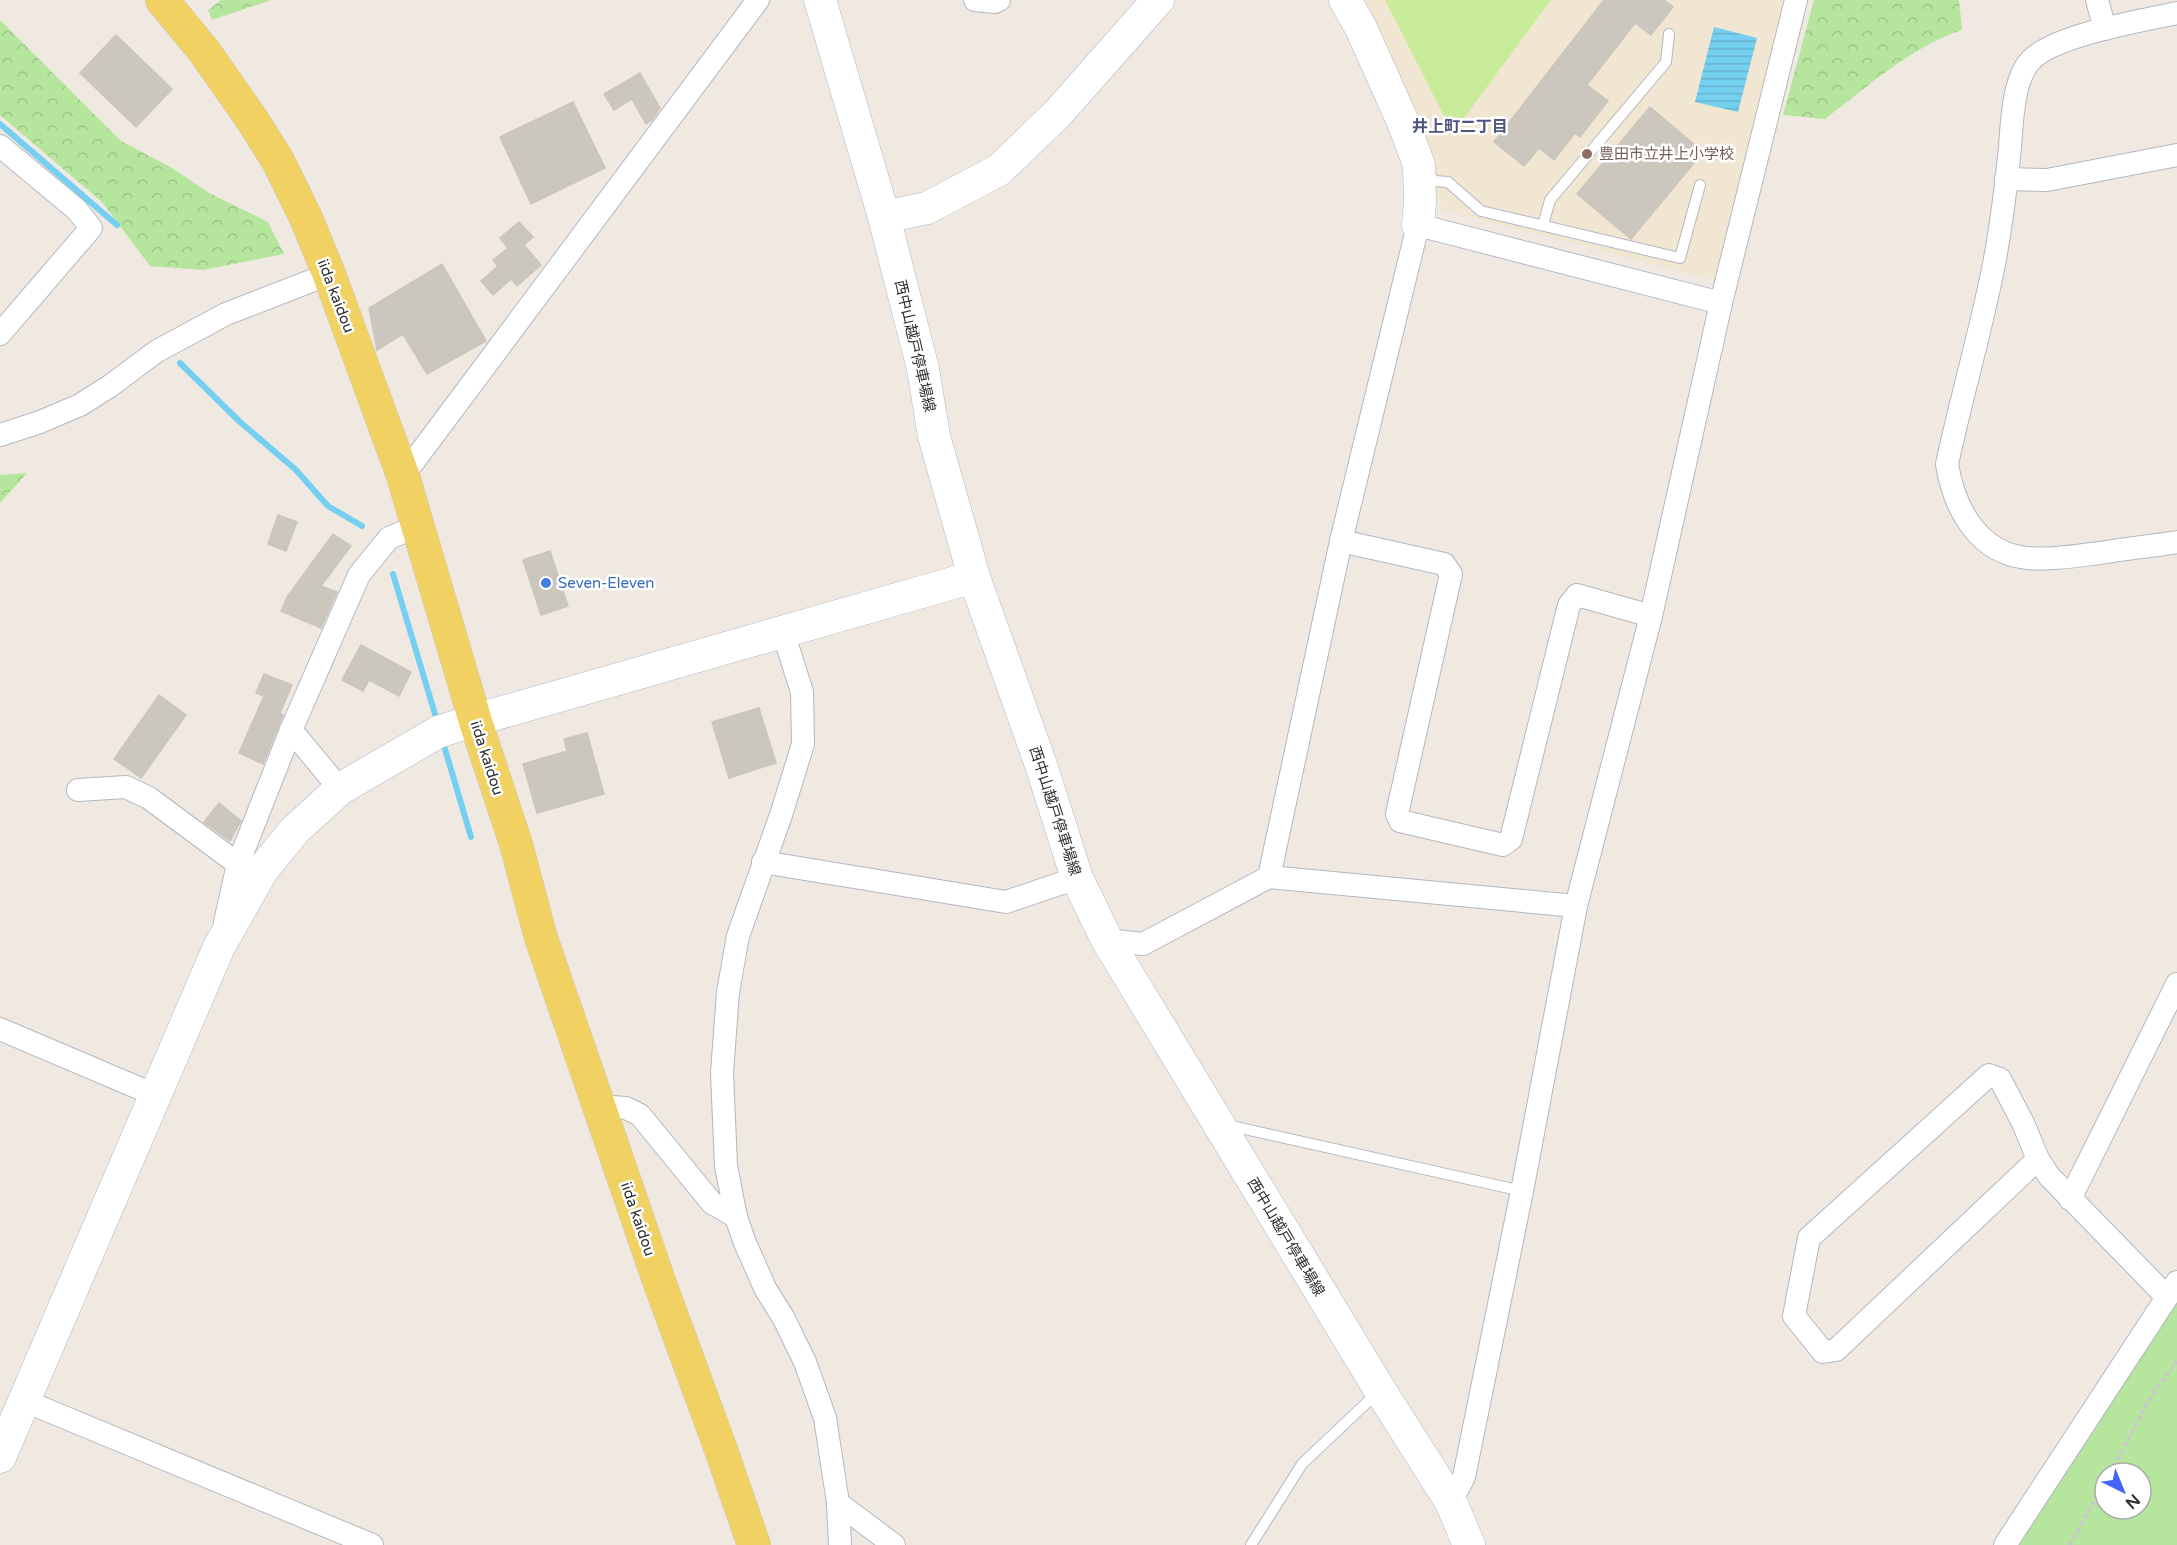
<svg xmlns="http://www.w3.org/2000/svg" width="2177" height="1545" viewBox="0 0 2177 1545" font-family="'Varela Round','Noto Sans JP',sans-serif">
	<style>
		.education { fill: #f0e6d1 }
		.grass { fill: #b6e59e; fill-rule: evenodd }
		.forest { fill: url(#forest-crowns) }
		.pitch { fill: #c9ec9a }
		.water { fill: url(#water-rules) }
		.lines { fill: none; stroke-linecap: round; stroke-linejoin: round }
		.stream { stroke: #75cff0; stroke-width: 6 }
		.building { fill: #cbc7bf; stroke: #cbc5ba; stroke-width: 1.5 }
		.lane-casing { stroke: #b4b7c1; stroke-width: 12 }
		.street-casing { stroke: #b4b7c1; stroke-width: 24 }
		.secondary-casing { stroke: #b4b7c1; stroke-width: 33 }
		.primary-casing { stroke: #c9c9c9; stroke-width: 34 }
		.path { stroke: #c9c9c9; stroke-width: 4; stroke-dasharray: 4.5 3; stroke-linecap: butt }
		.lane { stroke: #fff; stroke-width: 10 }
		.street { stroke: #fff; stroke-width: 22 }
		.secondary { stroke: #fff; stroke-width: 32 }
		.primary { stroke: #f2d163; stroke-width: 33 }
		.education-dot { fill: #8d6e63; stroke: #fff; stroke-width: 2 }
		.shop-dot { fill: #3f7fe0; stroke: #fff; stroke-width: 2 }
		.labels { text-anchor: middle; stroke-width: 5; stroke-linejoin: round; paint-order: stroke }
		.education-label { font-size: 15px; fill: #785e54; stroke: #fff; text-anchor: start }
		.street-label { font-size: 15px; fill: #2e2e2e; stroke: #fff }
		.shop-label { font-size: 15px; fill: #366cbe; stroke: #fff; text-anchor: start }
		.neighbourhood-label { font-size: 16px; font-weight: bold; fill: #4d5680; stroke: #fff }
	</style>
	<defs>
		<pattern id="forest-crowns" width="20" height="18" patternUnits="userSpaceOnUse" patternTransform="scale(1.5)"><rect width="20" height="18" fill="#b6e59e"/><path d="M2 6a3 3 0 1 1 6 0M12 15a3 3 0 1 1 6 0" fill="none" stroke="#9dc588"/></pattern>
		<pattern id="water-rules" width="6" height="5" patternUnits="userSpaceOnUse" patternTransform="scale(1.5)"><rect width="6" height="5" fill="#75cff0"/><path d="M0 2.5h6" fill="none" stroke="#66b2ce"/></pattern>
	</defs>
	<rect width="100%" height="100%" fill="#efe9e1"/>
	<polygon class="education" points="1364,0 1784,0 1714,280 1442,210 1421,127"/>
	<path class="grass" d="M2177,1290V1545H2018ZM2105,1473H2141V1509H2105Z"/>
	<g class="forest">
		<polygon points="221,0 271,0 212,20 208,10"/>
		<path d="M1814,0H1959L1962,30C1912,46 1866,88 1825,119L1783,115Z"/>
		<polygon points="0,20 121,141 172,168 209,193 268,222 284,254 203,270 150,266 102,202 0,115"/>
		<polygon points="27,473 0,503 0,475"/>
	</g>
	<polygon class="pitch" points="1385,0 1551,0 1464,118 1447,122"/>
	<polygon class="water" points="1714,27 1757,38 1738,112 1695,102"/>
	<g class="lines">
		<g class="stream">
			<polyline points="0,124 117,225"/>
			<polyline points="180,363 240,422 295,469 328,506 362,526"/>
			<polyline points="393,574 438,724"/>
			<polyline points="442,739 471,837"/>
		</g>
	</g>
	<g class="building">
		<polygon points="1604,0 1664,0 1673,7 1651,35 1635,23 1587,85 1608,101 1580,137 1575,133 1554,160 1539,148 1524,166 1494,142"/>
		<polygon points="116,35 172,89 136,127 80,73"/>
		<polygon points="640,73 660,108 652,120 646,124 632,99 614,110 604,94"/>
		<polygon points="573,102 605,168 531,204 500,137"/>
		<polygon points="1650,107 1703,152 1631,239 1577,194"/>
		<polygon points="519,222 533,237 524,245 541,265 517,286 511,279 493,295 481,281 498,266 493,260 508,248 500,238"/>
		<polygon points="442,264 486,341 427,374 403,334 377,350 369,308"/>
		<polygon points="278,515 297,522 286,551 268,544"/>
		<polygon points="333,534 351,546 321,586 337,592 321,628 281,611 287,597"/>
		<polygon points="550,551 568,606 541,615 523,560"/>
		<polygon points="361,645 411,672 399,696 369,680 363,691 342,680"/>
		<polygon points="264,674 292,685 280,713 283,715 263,764 239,753 264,696 256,693"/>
		<polygon points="159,695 186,715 141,778 114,759"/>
		<polygon points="759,708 776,763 729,778 712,722"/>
		<polygon points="587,733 604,794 537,813 523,764 567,751 564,739"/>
		<polygon points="219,803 241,821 230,841 204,822"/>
	</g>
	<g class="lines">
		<g class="lane-casing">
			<g id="lane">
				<polyline points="1425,171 1435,181 1448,182 1481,211 1680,258 1700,185"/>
				<polyline points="1543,225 1550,200 1666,62 1669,34"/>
				<polyline points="1227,1125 1522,1191"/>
				<polyline points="1251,1545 1302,1464 1377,1393"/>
			</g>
		</g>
		<g class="street-casing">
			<g id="street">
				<polyline points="975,0 995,2 999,0"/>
				<polyline points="2097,0 2105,29"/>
				<path d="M2177,13C2141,21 2055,35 2031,60C2013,79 2012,121 2010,147C2006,187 2001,229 1993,269C1980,334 1961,399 1947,464C1954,507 1977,553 2027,558C2051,560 2075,556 2100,553C2125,549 2151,546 2177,542"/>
				<polyline points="0,146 77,210 91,228 0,334"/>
				<polyline points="2006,179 2047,180 2177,155"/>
				<polyline points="0,435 40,422 80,405 110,386 157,351 226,314 329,274"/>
				<polyline points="403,476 758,0"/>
				<polyline points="1341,541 1444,564 1451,574 1397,814 1400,821 1503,845 1511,839 1569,605 1577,595 1651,616"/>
				<polyline points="783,632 802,692 803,744 781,815 738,936 728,992 722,1073 726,1166 736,1217 745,1243 766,1290 783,1317 805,1362 825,1418 838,1503 840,1545"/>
				<polyline points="291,730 340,789"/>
				<polyline points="78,790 126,787 149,798 238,864"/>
				<polyline points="763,862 1006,902 1077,878"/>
				<polyline points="1269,877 1341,541 1418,225 1721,303"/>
				<polyline points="225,922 238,864 291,730 359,575 389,538 418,526"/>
				<polyline points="1107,940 1143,944 1269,877 1576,906"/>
				<polyline points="0,1029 155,1095"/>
				<polyline points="598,1106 626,1108 640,1115 712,1203 736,1217"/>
				<polyline points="2038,1159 1836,1350 1823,1352 1794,1316 1809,1238 1989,1075 2000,1079 2023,1123 2038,1159 2049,1176 2166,1296"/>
				<polyline points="2070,1199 2177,984"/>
				<polyline points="25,1401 372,1545"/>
				<polyline points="1451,1502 1464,1477 1522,1191 1576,906 1651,616 1721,303 1796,0"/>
				<polyline points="838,1503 894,1545"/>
				<polyline points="2005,1545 2177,1282"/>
			</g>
		</g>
		<g class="secondary-casing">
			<g id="secondary">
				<polyline points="820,0 884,217 923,369 934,436 974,577 1041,765 1077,878 1107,940 1380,1390 1451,1502 1469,1545"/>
				<polyline points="1345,0 1361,28 1403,122 1419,165 1420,202 1418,225"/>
				<polyline points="884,217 927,208 999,170 1058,113 1158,0"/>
				<polyline points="0,1457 219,947 263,869 295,830 340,789 438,732 475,720 974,577"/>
			</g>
		</g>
		<g class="primary-casing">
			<polyline id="primary" points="162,0 204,51 253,121 278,161 306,218 329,274 403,476 475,720 516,844 541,938 659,1281 720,1447 754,1545"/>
		</g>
		<g class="path">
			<polyline points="2110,1473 2152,1395 2177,1361"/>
			<polyline points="2070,1545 2105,1481"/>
		</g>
		<use href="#lane" class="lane"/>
		<use href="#street" class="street"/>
		<use href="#secondary" class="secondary"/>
		<use href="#primary" class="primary"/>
	</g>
	<circle class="education-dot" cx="1587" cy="154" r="6"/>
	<circle class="shop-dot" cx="546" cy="583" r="6"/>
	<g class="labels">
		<g class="education-label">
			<text x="1599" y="159">豊田市立井上小学校</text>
		</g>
		<g class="street-label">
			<text transform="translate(336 296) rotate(69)" y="5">iida kaidou</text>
			<text transform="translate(915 346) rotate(77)" y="5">西中山越戸停車場線</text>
			<text transform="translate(487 758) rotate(72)" y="5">iida kaidou</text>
			<text transform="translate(1055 811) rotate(72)" y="5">西中山越戸停車場線</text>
			<text transform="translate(638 1219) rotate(71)" y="5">iida kaidou</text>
			<text transform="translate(1286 1237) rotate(59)" y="5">西中山越戸停車場線</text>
		</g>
		<g class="shop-label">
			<text x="558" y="588">Seven-Eleven</text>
		</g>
		<g class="neighbourhood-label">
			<text x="1460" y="132">井上町二丁目</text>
		</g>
	</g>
	<g transform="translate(2123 1491) rotate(137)"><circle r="28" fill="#ffffff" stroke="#ababab" stroke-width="1.5"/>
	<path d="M0-4.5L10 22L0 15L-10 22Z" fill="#4264fb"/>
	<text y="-9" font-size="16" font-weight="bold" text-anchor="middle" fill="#2e2e2e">N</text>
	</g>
</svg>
